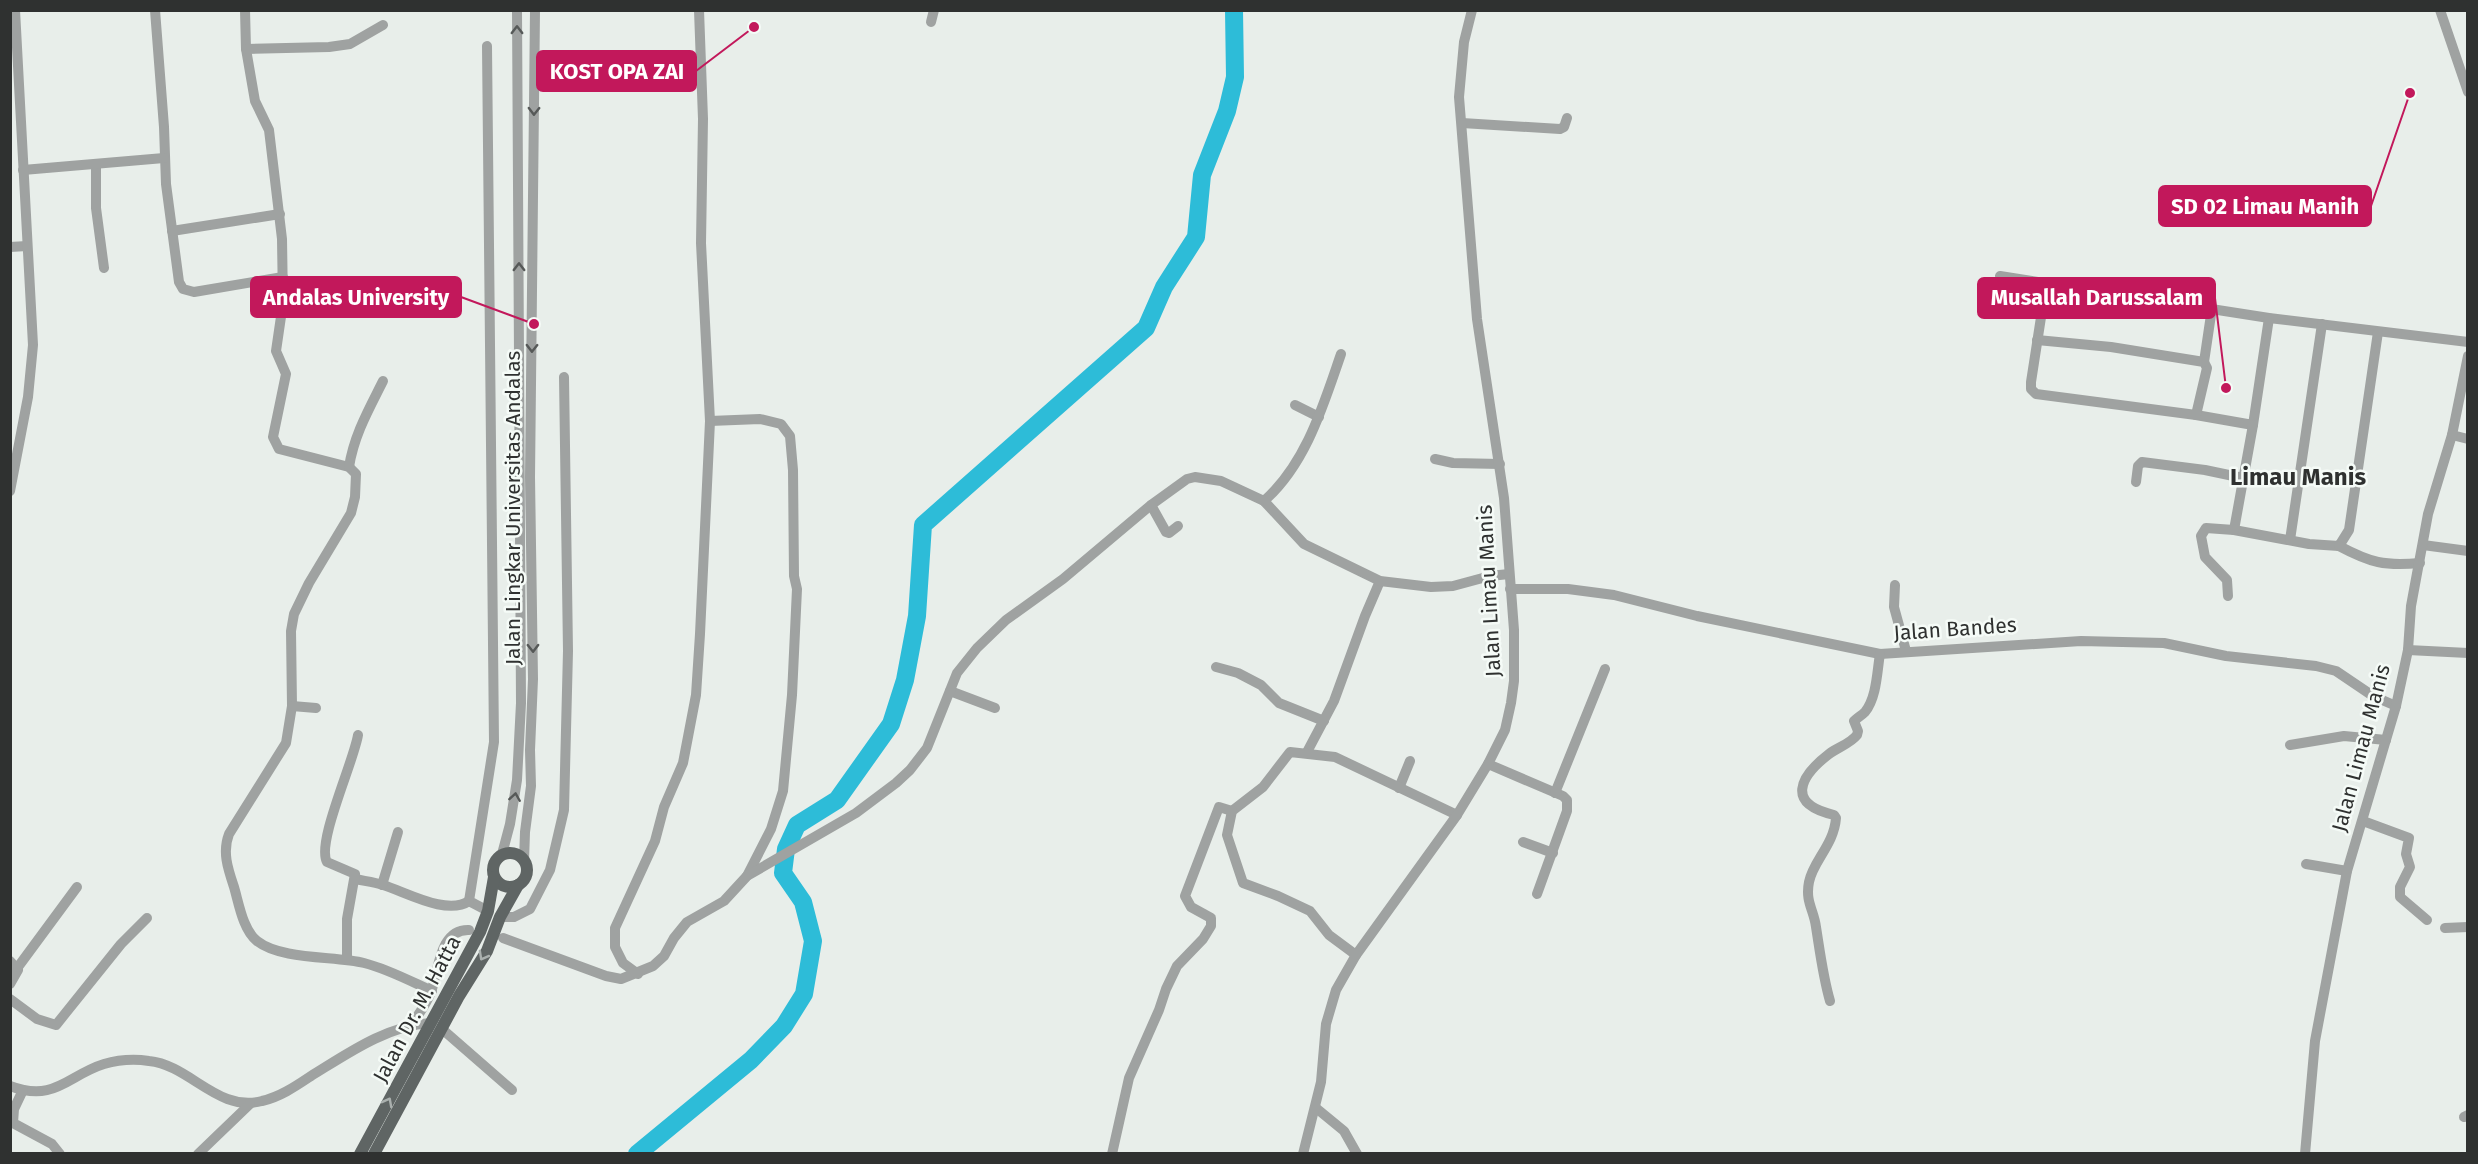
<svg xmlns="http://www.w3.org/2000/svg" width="2478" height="1164" viewBox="0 0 2478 1164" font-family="'Fira Sans',sans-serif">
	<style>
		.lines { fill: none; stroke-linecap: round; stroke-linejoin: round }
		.river { stroke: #2dbcd8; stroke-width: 18 }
		.minor { stroke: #9fa2a1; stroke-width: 10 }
		.major { stroke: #5f6564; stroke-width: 12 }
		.oneway { stroke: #565958 }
		.oneway2 { stroke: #aab0ae }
		.labels { text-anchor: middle; stroke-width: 5; stroke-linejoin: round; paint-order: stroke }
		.street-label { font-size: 21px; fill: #2f3130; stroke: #f5fbf7 }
		.quarter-label { font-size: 24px; font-weight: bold; fill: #2f3130; stroke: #f5fbf7 }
		.leader { fill: none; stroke: #c2185b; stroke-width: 2 }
		.callout-dot { fill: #c2185b; stroke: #f5fbf7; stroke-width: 2 }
		.callout { fill: #c2185b; stroke: #c2185b; stroke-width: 2 }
		.callout-label { font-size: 22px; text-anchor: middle; font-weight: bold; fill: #fff }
	</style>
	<rect width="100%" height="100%" fill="#e8eeea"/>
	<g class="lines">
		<polyline class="river" points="637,1154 751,1060 784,1026 804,994 813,941 803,902 783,873 786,849 797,825 837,800 891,724 905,680 917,616 923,525 1146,328 1164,287 1196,237 1202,175 1227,111 1235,77 1234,10"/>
		<g class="minor">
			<polyline points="155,10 164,127 166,184 179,282 183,289 194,292 283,277"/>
			<path d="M245,10L246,49L255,101L269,130L282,239L283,303L276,351L286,374L273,437L279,449L349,467L356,474L355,497L351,513L309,583L294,614L291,631L292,706L286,743L229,834C222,852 228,869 234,887C239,904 243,930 257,941C281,960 335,956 364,963C388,969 410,981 432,991"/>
			<polyline points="2440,10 2468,92"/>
			<polyline points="931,22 934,10"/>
			<polyline points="487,46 494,742 469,901 488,911"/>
			<polyline points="246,49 329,47 350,44 383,25"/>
			<polyline points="1462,123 1560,129 1564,127 1567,118"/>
			<polyline points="96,165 96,208 104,268"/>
			<polyline points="23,170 164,158"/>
			<polyline points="172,231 280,214"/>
			<polyline points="10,247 27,246"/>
			<polyline points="2000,276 2269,318 2468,342"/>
			<polyline points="2046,285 2031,382 2031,389 2036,394 2196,415 2253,425 2269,318"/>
			<polyline points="2037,340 2111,347 2204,362 2207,368 2196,415"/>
			<polyline points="2204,362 2212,308"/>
			<polyline points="1295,405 1319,417"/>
			<polyline points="710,421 760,419 781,424 790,436 793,470 794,576 797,589 792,695 783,791 771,829 747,876"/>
			<polyline points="2452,435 2468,439"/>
			<polyline points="1435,459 1453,463 1500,464"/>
			<path d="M349,467C354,435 369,409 383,381"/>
			<polyline points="2136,482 2138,466 2142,462 2205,470 2243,478"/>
			<polyline points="10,491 28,397 33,345 15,10"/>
			<path d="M1264,501C1306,464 1323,406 1341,354"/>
			<polyline points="1151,505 1166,532 1169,533 1178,526"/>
			<polyline points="2234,530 2309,544 2339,546 2349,530 2378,332"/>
			<polyline points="2290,540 2322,324"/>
			<polyline points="2423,545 2468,551"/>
			<path d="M2339,546C2371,563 2384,566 2420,563"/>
			<polyline points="1895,585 1894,607 1906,651"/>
			<polyline points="1510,589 1568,589 1614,595 1697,616 1880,654 2081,641 2164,643 2226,656 2316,666 2336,671 2373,696 2396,706"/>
			<polyline points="2228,596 2227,580 2205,557 2201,536 2206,528 2234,530 2253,425"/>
			<polyline points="2408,650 2468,653"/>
			<polyline points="1216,667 1238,673 1261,685 1279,703 1324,721"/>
			<polyline points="950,691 995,708"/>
			<polyline points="292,706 316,708"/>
			<polyline points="2290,745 2344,736 2386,740"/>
			<polyline points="1307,752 1334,701 1365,616 1380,581"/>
			<polyline points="1488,764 1563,796 1567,800 1567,811 1537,894"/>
			<polyline points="1399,788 1410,761"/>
			<polyline points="1555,793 1605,669"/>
			<polyline points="2363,821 2409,838 2406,854 2410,867 2400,887 2400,897 2427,920"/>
			<polyline points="1523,842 1553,853"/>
			<polyline points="502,854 510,824 517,780 521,703 517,10"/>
			<polyline points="524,861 525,832 531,786 530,750 533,679 530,477 535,10"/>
			<polyline points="2306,864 2347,871"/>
			<path d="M355,879C364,881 374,882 383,885C406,892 447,916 469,901"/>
			<polyline points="382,885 398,832"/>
			<polyline points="500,917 514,917 530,909 550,870 564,810 568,651 564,377"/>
			<polyline points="2445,928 2468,927"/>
			<polyline points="503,938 606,976 621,979 653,966 664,956 674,938 687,922 724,901 747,876 856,813 896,783 910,770 927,748 957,673 977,648 1006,620 1063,579 1151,505 1187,479 1195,477 1221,481 1264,501 1304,544 1380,581 1431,587 1453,586 1490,576 1509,574"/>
			<polyline points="1356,955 1329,935 1310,911 1278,896 1243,883 1227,835 1232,811 1263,787 1290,752 1335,757 1457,815"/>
			<path d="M347,960V919L355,874L327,862C316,843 354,761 358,735"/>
			<polyline points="10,961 18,970 10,984"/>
			<polyline points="18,967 77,887"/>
			<polyline points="638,974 623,963 615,947 615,928 655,841 664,807 683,763 696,695 700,634 710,421 701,243 703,119 699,10"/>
			<polyline points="10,999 37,1019 56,1025 121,944 147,918"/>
			<path d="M1830,1001C1823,977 1820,952 1816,927C1814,910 1805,902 1809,882C1813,861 1834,845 1836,818L1834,815C1786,804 1799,777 1829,754C1838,747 1850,744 1857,735L1858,731L1854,721C1857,718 1862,715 1865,712C1877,697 1877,671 1880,654"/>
			<path d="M412,1024C419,1014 427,1003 431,992C439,970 439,929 469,930"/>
			<polyline points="442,1029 512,1090"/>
			<path d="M10,1086C55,1103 68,1075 104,1064C118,1060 135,1059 149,1061C190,1065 218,1113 262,1101C280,1097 296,1086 311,1076C347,1054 386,1026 430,1023"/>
			<polyline points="23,1090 14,1109 13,1123 52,1144 60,1154"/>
			<polyline points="1316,1108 1344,1131 1357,1154"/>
			<polyline points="2464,1117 2468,1115"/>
			<polyline points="198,1154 250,1104"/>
			<polyline points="1112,1154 1129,1078 1159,1010 1166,989 1177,966 1203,939 1211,926 1211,918 1191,907 1185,896 1219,807 1232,811"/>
			<polyline points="1303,1154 1321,1082 1326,1024 1336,990 1356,955 1457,815 1488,764 1505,730 1511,703 1514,681 1514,630 1504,498 1477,319 1459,97 1464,42 1472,10"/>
			<polyline points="2305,1154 2315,1041 2347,871 2396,706 2408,650 2411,606 2428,514 2452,435 2468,356"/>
		</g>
		<g class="major">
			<circle cx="510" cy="870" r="17"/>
			<polyline points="360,1154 480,932 488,911 494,877"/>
			<polyline points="374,1154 459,996 487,951 500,917 518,885"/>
		</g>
	</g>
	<defs><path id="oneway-chevron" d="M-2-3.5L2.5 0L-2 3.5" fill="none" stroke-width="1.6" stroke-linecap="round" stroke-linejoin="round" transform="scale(1.5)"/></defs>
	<g class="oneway">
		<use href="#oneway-chevron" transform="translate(517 30) rotate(-90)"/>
		<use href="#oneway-chevron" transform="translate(534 111) rotate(91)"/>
		<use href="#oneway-chevron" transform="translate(519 267) rotate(-90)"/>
		<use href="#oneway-chevron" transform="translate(532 348) rotate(91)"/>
		<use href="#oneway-chevron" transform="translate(533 648) rotate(89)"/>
		<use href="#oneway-chevron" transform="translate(515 797) rotate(-81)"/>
	</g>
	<g class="oneway2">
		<use href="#oneway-chevron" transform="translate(483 956) rotate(119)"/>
		<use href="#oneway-chevron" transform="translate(388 1102) rotate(-62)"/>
	</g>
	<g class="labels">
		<g class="street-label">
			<text transform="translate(513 508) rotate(-90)" y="7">Jalan Lingkar Universitas Andalas</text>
			<text transform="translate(1489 591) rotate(-93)" y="7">Jalan Limau Manis</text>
			<text transform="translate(1955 629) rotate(-4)" y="7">Jalan Bandes</text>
			<text transform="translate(2361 748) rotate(-75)" y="7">Jalan Limau Manis</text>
			<text transform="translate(417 1009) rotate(-62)" y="7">Jalan Dr. M. Hatta</text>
		</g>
		<g class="quarter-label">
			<text x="2298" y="485">Limau Manis</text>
		</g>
	</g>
	<path class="leader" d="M754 27L696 71M2410 93L2371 206M534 324L461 297M2226 388L2215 298"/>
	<g class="callout-dot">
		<circle cx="754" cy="27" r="6"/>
		<circle cx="2410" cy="93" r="6"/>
		<circle cx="534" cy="324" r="6"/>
		<circle cx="2226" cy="388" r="6"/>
	</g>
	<g class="callout">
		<rect x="537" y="51" width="159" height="40" rx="6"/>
		<rect x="2159" y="186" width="212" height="40" rx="6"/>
		<rect x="251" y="277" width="210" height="40" rx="6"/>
		<rect x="1978" y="278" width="237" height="40" rx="6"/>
	</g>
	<g class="callout-label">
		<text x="617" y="79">KOST OPA ZAI</text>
		<text x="2265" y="214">SD 02 Limau Manih</text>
		<text x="356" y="305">Andalas University</text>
		<text x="2097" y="305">Musallah Darussalam</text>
	</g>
	<rect width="2478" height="1164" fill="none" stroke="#2f3130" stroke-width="24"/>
</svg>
